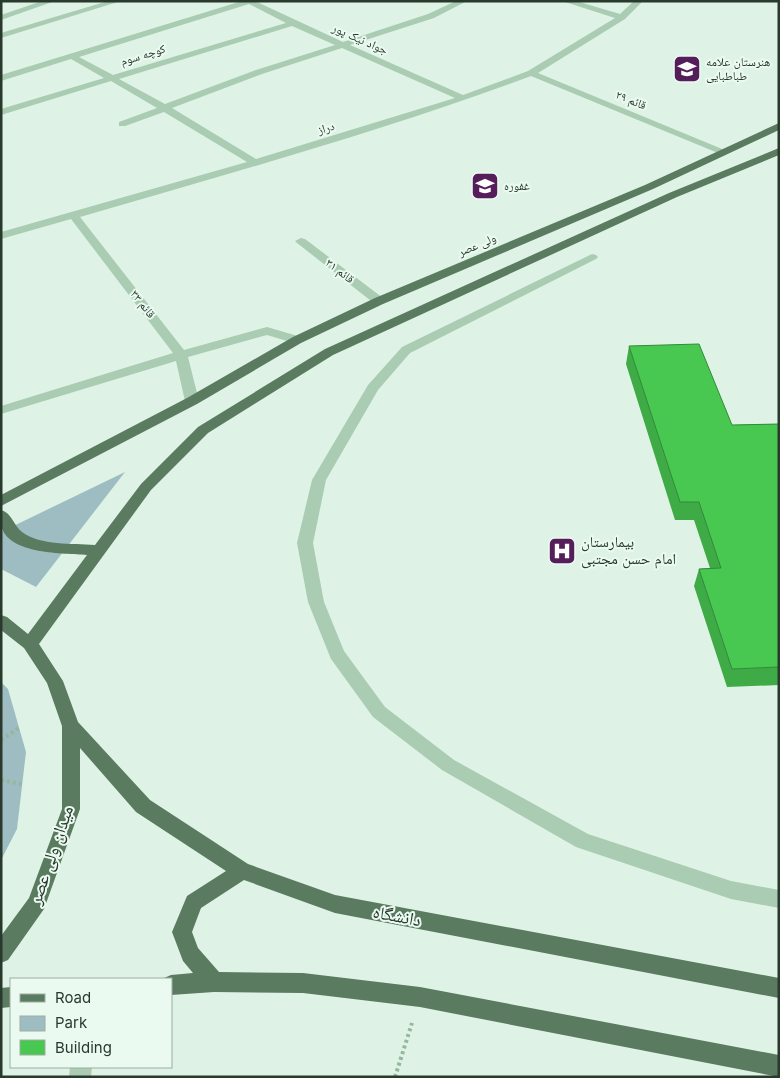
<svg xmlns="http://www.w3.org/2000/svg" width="780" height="1078" viewBox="0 0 780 1078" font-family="Inter,'Noto Naskh Arabic',sans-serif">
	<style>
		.green { fill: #9ebdc3 }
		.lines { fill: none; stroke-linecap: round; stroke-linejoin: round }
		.path { stroke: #94b79d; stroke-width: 4; stroke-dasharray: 3 3; stroke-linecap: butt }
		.minor { fill: #aaccb3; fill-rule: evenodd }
		.major { fill: #5a7b60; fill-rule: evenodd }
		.wall { fill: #3eab46 }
		.building { fill: #48c751; stroke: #328b39 }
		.labels { text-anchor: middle; stroke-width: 4; stroke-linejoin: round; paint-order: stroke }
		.far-street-label { font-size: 12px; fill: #29392c; stroke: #ebfaf1 }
		.far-poi-label { font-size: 12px; fill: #29392c; stroke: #ebfaf1; text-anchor: start }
		.poi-label { font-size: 15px; fill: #29392c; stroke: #ebfaf1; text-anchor: start }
		.near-street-label { font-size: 18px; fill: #29392c; stroke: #ebfaf1 }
	</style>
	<rect width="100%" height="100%" fill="#def3e6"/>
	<g class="green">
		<polygon points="125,472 36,587 1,569 1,532"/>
		<polygon points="1,682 8,689 26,752 17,829 1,860"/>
	</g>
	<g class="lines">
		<g class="path">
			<polyline points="1,740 19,728"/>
			<polyline points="1,780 22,784"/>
			<polyline points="1,855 3,855"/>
			<polyline points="395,1077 412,1023"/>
		</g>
		<g class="minor">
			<polygon points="42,1 55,1 1,20 1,15"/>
			<polygon points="108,1 121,1 1,38 1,33"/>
			<path d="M242,1H255L343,42L428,14L456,1H467L434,18L350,45L463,95L528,71L615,18L562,1H576L620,14L634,1H643L625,19L538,73L727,151L726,153H718L531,76C383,131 231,173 80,217L184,350L267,327L301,337L303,340L297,344L267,335L188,357L199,401L192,405L185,401L176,361L1,414V406L173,353L71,219L1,239V232L247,162L164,112L125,126H119V122L157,108L111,81L1,115V109L104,78L71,59L1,81V75ZM249,4L286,23L113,75L79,57ZM292,26L335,45L256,70L165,104L119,79ZM342,48L455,98L256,159L172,108L262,74Z"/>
			<polygon points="301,238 305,239 383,298 385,301 383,304 375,304 297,243 295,241"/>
			<polygon points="592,254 596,255 598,257 596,259 410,353 378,390 326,480 313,543 324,602 344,651 385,707 454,760 588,834 731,881 779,890 779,908 731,899 576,847 442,770 373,717 331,659 308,602 297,543 312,480 368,385 402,347"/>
			<polygon points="70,1067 92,1067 91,1077 69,1077"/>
		</g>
		<g class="major">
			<polygon points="779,123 779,130 653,189 383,304 301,343 197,404 1,506 1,495 187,398 293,337 375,298 645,185"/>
			<path d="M779,148V155L677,197L333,355L208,433L151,490L39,644L63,681L78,722L150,800L248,864L335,895L779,978V998L335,913L244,880L201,908L192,932L198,948L219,972L303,973L420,987L779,1055V1077L420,1007L303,993L214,992L171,995V979H163L164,978L171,975L193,973L183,961L172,932L187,896L226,871L136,812L80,748V809L44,909L8,960L1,963V936L29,898L62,809V726L47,683L24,648L1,630V615L7,617L28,634L87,555C64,553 9,555 1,526C0,521 1,515 1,510C12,513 14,526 22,532C41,546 72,543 95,545L141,484L198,427L325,349L669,193Z"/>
			<polygon points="11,987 11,1007 1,1008 1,988"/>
		</g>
	</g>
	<polygon class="wall" points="629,346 732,425 779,424 779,685 727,687 694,586 699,569 710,568 694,520 675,520 626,364"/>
	<polygon class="building" points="699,344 732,425 779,424 779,667 732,669 699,569 721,568 699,502 680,502 629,346"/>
	<defs>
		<g id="school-square" transform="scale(1.4375)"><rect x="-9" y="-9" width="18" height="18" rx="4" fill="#551e5b" stroke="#ebfaf1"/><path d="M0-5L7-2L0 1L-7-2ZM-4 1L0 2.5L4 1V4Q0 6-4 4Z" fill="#fff"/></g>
		<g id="hospital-square" transform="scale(1.4375)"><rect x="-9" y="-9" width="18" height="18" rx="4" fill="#551e5b" stroke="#ebfaf1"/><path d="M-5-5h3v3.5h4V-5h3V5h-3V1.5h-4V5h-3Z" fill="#fff"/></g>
	</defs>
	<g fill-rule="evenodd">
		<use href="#school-square" x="687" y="69"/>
		<use href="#school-square" x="485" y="186"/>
		<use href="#hospital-square" x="562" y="551"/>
	</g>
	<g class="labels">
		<g class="far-street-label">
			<text transform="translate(360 39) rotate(24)" y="4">جواد نیک پور</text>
			<text transform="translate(143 55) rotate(-17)" y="4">کوچه سوم</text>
			<text transform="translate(631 100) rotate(22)" y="4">قائم ۲۹</text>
			<text transform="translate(326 128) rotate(-17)" y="4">دراز</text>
			<text transform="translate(477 245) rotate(-23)" y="4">ولی عصر</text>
			<text transform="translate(340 271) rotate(37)" y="4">قائم ۳۱</text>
			<text transform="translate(143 304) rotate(52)" y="4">قائم ۳۳</text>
		</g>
		<g class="far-poi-label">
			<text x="706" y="66">هنرستان علامه<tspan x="706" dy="14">طباطبایی</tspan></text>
			<text x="504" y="190">غفوره</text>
		</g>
		<g class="poi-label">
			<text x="581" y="547">بیمارستان<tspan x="581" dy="17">امام حسن مجتبی</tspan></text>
		</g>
		<g class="near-street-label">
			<text transform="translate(51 855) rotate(-71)" y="6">میدان ولی عصر</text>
			<text transform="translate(397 916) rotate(11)" y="6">دانشگاه</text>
		</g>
	</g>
	<rect width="780" height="1078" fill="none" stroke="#29392c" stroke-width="5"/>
	<rect x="10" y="978" width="162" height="90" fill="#ebfaf1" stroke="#9dada2"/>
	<rect x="20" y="994" width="25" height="8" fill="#5a7b60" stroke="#9dada2"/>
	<text x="55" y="1003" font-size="15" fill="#29392c">Road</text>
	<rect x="20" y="1016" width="25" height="15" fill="#9ebdc3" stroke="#9dada2"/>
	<text x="55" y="1028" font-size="15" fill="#29392c">Park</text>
	<rect x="20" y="1040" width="25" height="15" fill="#48c751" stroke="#9dada2"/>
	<text x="55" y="1053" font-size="15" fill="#29392c">Building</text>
</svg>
